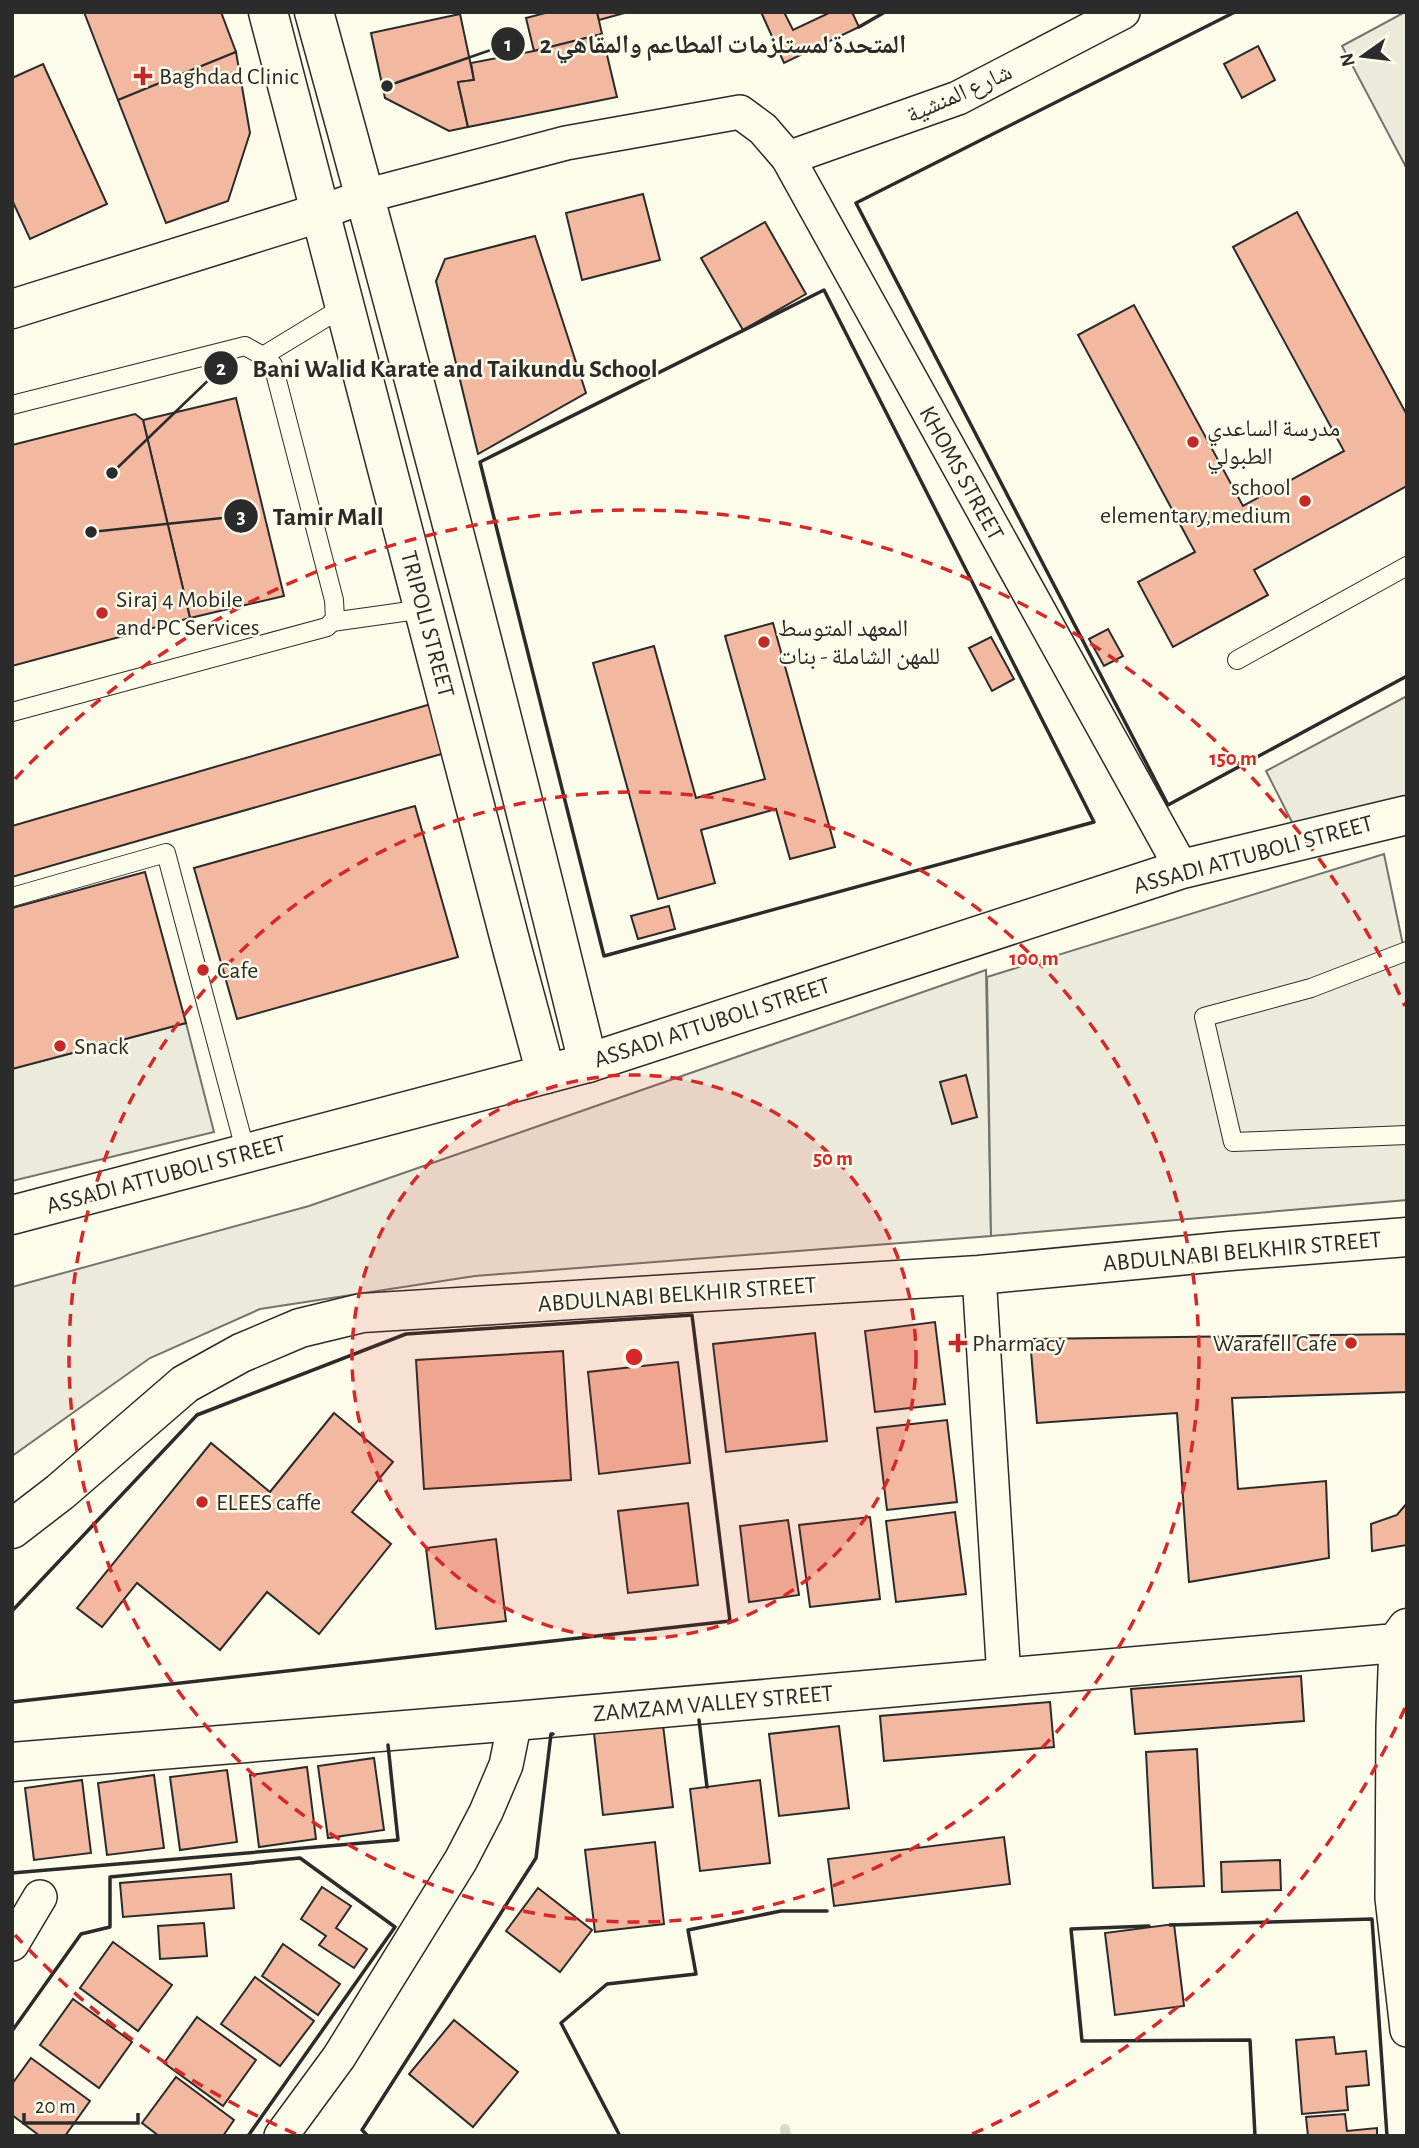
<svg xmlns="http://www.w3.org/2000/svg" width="1419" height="2148" viewBox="0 0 1419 2148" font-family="'Alegreya Sans','Noto Naskh Arabic',sans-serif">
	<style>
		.green { fill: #ecebdb; stroke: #74746e; stroke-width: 2 }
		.parking { fill: #eceadb; stroke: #74746e; stroke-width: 2 }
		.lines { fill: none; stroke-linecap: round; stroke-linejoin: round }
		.stream { stroke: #d8d7c9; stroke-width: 10 }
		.building { fill: #f2b8a0; stroke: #2b2b2b; stroke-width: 2 }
		.service-casing { stroke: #2b2b2b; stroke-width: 20 }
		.minor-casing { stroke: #2b2b2b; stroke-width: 36 }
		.secondary-casing { stroke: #2b2b2b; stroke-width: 41 }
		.trunk-casing { stroke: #2b2b2b; stroke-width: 41 }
		.service { stroke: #fdfbea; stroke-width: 18 }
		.minor { stroke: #fdfbea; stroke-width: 33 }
		.secondary { stroke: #fdfbea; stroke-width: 38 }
		.trunk { stroke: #fdfbea; stroke-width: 38 }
		.wall { stroke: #2b2b2b; stroke-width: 3.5 }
		.ring { fill: none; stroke: #d62828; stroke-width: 3.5; stroke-dasharray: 12 9 }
		.poi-dot { fill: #c62828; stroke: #fdfbea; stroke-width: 2.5 }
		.labels { text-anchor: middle; stroke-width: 5; stroke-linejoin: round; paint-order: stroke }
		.poi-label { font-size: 24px; fill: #2b2b2b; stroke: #fdfbea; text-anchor: start }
		.street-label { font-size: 24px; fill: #2b2b2b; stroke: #fdfbea }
		.centre { fill: #d62828; stroke: #fdfbea; stroke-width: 3.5 }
		.ring-label { font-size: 21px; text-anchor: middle; font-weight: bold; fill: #d62828; stroke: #fdfbea; stroke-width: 5; stroke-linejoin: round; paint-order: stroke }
		.leader { fill: none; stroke: #2b2b2b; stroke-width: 2.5 }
		.callout-dot { fill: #2b2b2b; stroke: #fdfbea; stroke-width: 2.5 }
		.mark-label { font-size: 21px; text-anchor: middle; font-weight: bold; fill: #fff }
		.callout-label { font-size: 26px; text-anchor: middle; font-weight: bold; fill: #2b2b2b; stroke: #fdfbea; stroke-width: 5; stroke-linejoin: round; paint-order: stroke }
	</style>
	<rect width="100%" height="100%" fill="#fdfbea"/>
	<g class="green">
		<polygon points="1405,12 1407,12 1407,169 1342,46"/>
		<polygon points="986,970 991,1236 475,1276 260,1309 150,1358 12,1456 12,1287 309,1206"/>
	</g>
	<g class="parking">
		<polygon points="1407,696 1407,796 1295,828 1266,771"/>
		<polygon points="1384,854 1407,964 1407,1200 991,1236 987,977"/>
		<polygon points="186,1023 214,1132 12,1181 12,1069"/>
	</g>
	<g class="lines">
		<polyline class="stream" points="785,2129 786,2136"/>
	</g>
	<g class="building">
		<polygon points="84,12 221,12 236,52 118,100"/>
		<polygon points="549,12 597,12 602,34 534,51 526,18"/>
		<polygon points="597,12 628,12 599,20"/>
		<polygon points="761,12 784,12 793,30 831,12 852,12 859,27 784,63"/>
		<polygon points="460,14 474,80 458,82 468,127 449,131 385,98 371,33"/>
		<polygon points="602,34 617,97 468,127 458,82 474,80 471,63 534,51"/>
		<polygon points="1258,46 1275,80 1242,98 1224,64"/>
		<polygon points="236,52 250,133 228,201 166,223 118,100"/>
		<polygon points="43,64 107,204 30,239 12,200 12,78"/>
		<polygon points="643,194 660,260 582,280 566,213"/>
		<polygon points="1297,212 1407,415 1407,486 1254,570 1268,595 1173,647 1138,582 1195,552 1078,335 1134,305 1243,506 1344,451 1233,247"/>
		<polygon points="765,222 806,294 743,330 701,258"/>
		<polygon points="535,236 586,393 478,454 436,281 445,259"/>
		<polygon points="236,398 284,596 190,618 143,420"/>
		<polygon points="135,414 143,420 190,618 12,666 12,445"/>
		<polygon points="773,623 835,847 790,859 776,809 701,830 715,883 658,899 593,663 654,646 696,798 765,779 725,636"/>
		<polygon points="1108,629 1123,656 1104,666 1089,639"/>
		<polygon points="991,637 1014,679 992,691 969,648"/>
		<polygon points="431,704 445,753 12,877 12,826"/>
		<polygon points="415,806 458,957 237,1019 194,868"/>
		<polygon points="145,872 186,1023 12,1069 12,908"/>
		<polygon points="669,906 675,929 638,939 631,916"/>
		<polygon points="966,1075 977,1117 952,1124 940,1082"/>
		<polygon points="935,1322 945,1404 875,1412 865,1331"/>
		<polygon points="815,1333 827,1441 726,1452 713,1344"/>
		<polygon points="1407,1334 1407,1392 1232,1398 1238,1489 1326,1481 1329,1558 1189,1582 1177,1413 1037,1423 1030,1339"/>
		<polygon points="563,1351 571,1480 424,1489 416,1360"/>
		<polygon points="678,1362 690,1463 599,1474 588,1372"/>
		<polygon points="334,1413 393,1462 352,1512 391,1544 319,1634 267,1592 220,1650 137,1583 102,1627 77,1608 211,1443 270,1492"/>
		<polygon points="947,1420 957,1502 887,1510 877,1428"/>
		<polygon points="688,1503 698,1585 628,1593 618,1511"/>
		<polygon points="1407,1503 1407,1545 1372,1551 1371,1524 1397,1515"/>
		<polygon points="955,1512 966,1594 896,1602 886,1521"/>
		<polygon points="870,1517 880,1599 810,1607 799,1525"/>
		<polygon points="788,1520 799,1595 749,1602 740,1526"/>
		<polygon points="496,1539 506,1621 436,1629 426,1548"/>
		<polygon points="1301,1676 1304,1721 1135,1734 1131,1689"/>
		<polygon points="1050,1702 1054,1747 884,1761 880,1716"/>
		<polygon points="663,1725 673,1807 603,1815 594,1733"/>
		<polygon points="839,1726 849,1808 779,1816 769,1734"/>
		<polygon points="1197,1749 1204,1886 1153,1888 1146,1752"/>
		<polygon points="374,1758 384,1830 328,1838 318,1766"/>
		<polygon points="307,1767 316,1839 259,1847 250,1775"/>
		<polygon points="227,1770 237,1842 180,1850 170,1777"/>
		<polygon points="154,1775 164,1848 107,1855 98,1783"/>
		<polygon points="82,1780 91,1853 34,1860 25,1788"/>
		<polygon points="760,1780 770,1863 700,1871 690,1789"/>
		<polygon points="1004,1837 1010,1884 834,1906 828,1859"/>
		<polygon points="655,1842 664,1924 595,1932 585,1850"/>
		<polygon points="1280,1860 1281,1890 1222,1892 1221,1862"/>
		<polygon points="231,1874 234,1908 123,1917 120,1883"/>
		<polygon points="322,1887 351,1906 336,1928 367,1949 354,1968 319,1945 326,1936 301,1919"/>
		<polygon points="538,1888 592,1930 560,1972 506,1931"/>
		<polygon points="204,1923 207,1956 160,1959 158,1926"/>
		<polygon points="1174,1924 1184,2006 1115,2015 1105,1933"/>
		<polygon points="113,1942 172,1985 138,2031 80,1988"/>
		<polygon points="283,1944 340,1984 318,2015 262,1976"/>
		<polygon points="255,1977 314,2021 280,2066 221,2024"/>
		<polygon points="73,1999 132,2042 99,2088 40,2045"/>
		<polygon points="197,2017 256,2060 223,2106 164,2063"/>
		<polygon points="454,2020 518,2072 473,2127 409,2074"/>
		<polygon points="1334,2037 1336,2054 1366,2051 1369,2085 1346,2087 1348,2110 1302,2114 1296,2040"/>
		<polygon points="31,2058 90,2101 65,2136 40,2136 12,2115 12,2084"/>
		<polygon points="176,2077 234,2120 223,2136 159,2136 142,2123"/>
		<polygon points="1345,2114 1347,2131 1377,2128 1377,2136 1308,2136 1306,2117"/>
	</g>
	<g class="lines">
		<g class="service-casing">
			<g id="service">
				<polyline points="12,405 245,346 263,356"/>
				<polyline points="332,622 424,609"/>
				<polyline points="1237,660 1407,566"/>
				<polyline points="12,712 327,627 335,619 334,600 273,365 263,356 345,306"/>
				<polyline points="12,897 166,853 246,1153"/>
				<polyline points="1407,951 1311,988 1204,1017 1233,1142 1407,1135"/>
			</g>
		</g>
		<g class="minor-casing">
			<g id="minor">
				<polyline points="788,158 958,98 1123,12"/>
				<polyline points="319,213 365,196 566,143 740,112 763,129 788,158 1182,869"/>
				<polyline points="979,1275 1004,1678"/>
				<polyline points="1407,1642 1396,1643 1393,1727 1392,1898 1407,2030"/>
				<polyline points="12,1944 40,1897"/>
				<polyline points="281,2136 339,2057 461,1860 486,1812 506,1765 515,1721"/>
			</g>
		</g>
		<g class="secondary-casing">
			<g id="secondary">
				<polyline points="268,12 512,948 546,1074"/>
				<path d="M314,12C411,361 502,711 588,1063"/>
				<polyline points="12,309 319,213"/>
				<polyline points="12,1762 515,1721 1396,1643 1407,1628"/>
			</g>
		</g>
		<g class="trunk-casing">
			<g id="trunk">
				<polyline points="12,1215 588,1063 1182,869 1407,815"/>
				<polyline points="12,1529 60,1492 185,1384 241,1353 300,1328 362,1313 979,1275 1230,1251 1407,1237"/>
			</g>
		</g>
		<use href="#service" class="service"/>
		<use href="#minor" class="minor"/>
		<use href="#secondary" class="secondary"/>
		<use href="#trunk" class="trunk"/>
		<g class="wall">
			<polyline points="1235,12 856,203 1168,805 1407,676"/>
			<polyline points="859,27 885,12"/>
			<polygon points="824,290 1094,822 604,956 480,462"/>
			<polyline points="12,1611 197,1415 406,1334 692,1315 730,1621 12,1702"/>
			<polyline points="699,1720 707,1787"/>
			<polyline points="12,1873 398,1840 388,1745"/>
			<polyline points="1170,1925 1372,1919 1387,2136"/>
			<polyline points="1149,1926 1071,1929 1082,2041 1250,2040 1255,2136"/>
			<polyline points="12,2031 81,1934 110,1927 110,1877 300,1858 395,1927 248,2136"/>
			<polyline points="368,2136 362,2130 536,1858 551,1734 553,1734"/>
			<polyline points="620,2136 561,2023 607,1984 696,1974 688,1930 781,1911 827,1911"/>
		</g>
	</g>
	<circle cx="634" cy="1357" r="282" fill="#d62828" fill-opacity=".12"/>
	<g class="ring">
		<circle cx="634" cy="1357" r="282"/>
		<circle cx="634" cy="1357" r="565"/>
		<path d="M1405 1708A847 847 0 0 1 972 2134M296 2134A847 847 0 0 1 15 1935M15 779A847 847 0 0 1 1405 1006"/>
	</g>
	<g class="poi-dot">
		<path d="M139.5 65.5h7v7h7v7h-7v7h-7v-7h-7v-7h7z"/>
		<circle cx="1193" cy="442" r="7"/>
		<circle cx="1305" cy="501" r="7"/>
		<circle cx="102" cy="613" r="7"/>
		<circle cx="764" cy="642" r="7"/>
		<circle cx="203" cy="970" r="7"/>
		<circle cx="60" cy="1046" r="7"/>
		<path d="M954.5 1332.5h7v7h7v7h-7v7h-7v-7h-7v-7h7z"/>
		<circle cx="1351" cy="1343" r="7"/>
		<circle cx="202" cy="1502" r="7"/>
	</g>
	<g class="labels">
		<g class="poi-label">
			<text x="159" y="84">Baghdad Clinic</text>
			<text x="1207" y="436">مدرسة الساعدي<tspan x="1207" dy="28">الطبولي</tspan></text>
			<text x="1291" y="495" text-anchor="end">school<tspan x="1291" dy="28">elementary,medium</tspan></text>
			<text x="116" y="607">Siraj 4 Mobile<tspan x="116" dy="28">and PC Services</tspan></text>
			<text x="778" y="636">المعهد المتوسط<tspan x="778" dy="28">للمهن الشاملة - بنات</tspan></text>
			<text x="217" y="978">Cafe</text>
			<text x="74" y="1054">Snack</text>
			<text x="972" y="1351">Pharmacy</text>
			<text x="1337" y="1351" text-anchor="end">Warafell Cafe</text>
			<text x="216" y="1510">ELEES caffe</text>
		</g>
		<g class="street-label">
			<text transform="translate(959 93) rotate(-24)" y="8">شارع المنشية</text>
			<text transform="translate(962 473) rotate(61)" y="8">KHOMS STREET</text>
			<text transform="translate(428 624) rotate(75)" y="8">TRIPOLI STREET</text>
			<text transform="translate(1253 854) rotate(-15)" y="8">ASSADI ATTUBOLI STREET</text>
			<text transform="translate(712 1022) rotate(-18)" y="8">ASSADI ATTUBOLI STREET</text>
			<text transform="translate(166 1174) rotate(-15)" y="8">ASSADI ATTUBOLI STREET</text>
			<text transform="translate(1242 1251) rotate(-5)" y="8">ABDULNABI BELKHIR STREET</text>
			<text transform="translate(677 1294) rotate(-4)" y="8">ABDULNABI BELKHIR STREET</text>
			<text transform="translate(713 1703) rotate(-5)" y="8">ZAMZAM VALLEY STREET</text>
		</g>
	</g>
	<circle cx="634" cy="1357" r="10" class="centre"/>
	<g class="ring-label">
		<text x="1233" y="765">150 m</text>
		<text x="1034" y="965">100 m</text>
		<text x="833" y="1165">50 m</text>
	</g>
	<path class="leader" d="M387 86L508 44M112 473L221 368M91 532L241 516"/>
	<g class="callout-dot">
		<circle cx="387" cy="86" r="7"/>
		<circle cx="112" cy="473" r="7"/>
		<circle cx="91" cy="532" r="7"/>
		<circle cx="508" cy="44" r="18"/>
		<circle cx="221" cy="368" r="18"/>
		<circle cx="241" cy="516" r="18"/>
	</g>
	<g class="mark-label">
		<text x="508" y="51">1</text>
		<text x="221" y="375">2</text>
		<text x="241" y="523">3</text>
	</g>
	<g class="callout-label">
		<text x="723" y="53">المتحدة لمستلزمات المطاعم والمقاهي 2</text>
		<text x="455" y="377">Bani Walid Karate and Taikundu School</text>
		<text x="328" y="525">Tamir Mall</text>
	</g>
	<rect width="1419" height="2148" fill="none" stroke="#2b2b2b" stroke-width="28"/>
	<g transform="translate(1363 56) rotate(256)" stroke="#fdfbea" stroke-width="5" paint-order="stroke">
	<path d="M0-5L12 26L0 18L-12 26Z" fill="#2b2b2b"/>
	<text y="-10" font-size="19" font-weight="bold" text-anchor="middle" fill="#2b2b2b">N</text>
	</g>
	<path d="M24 2113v10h114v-10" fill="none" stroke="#2b2b2b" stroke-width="3.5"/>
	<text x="35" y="2113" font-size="21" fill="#2b2b2b" stroke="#fdfbea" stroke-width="5" paint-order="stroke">20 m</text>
</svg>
